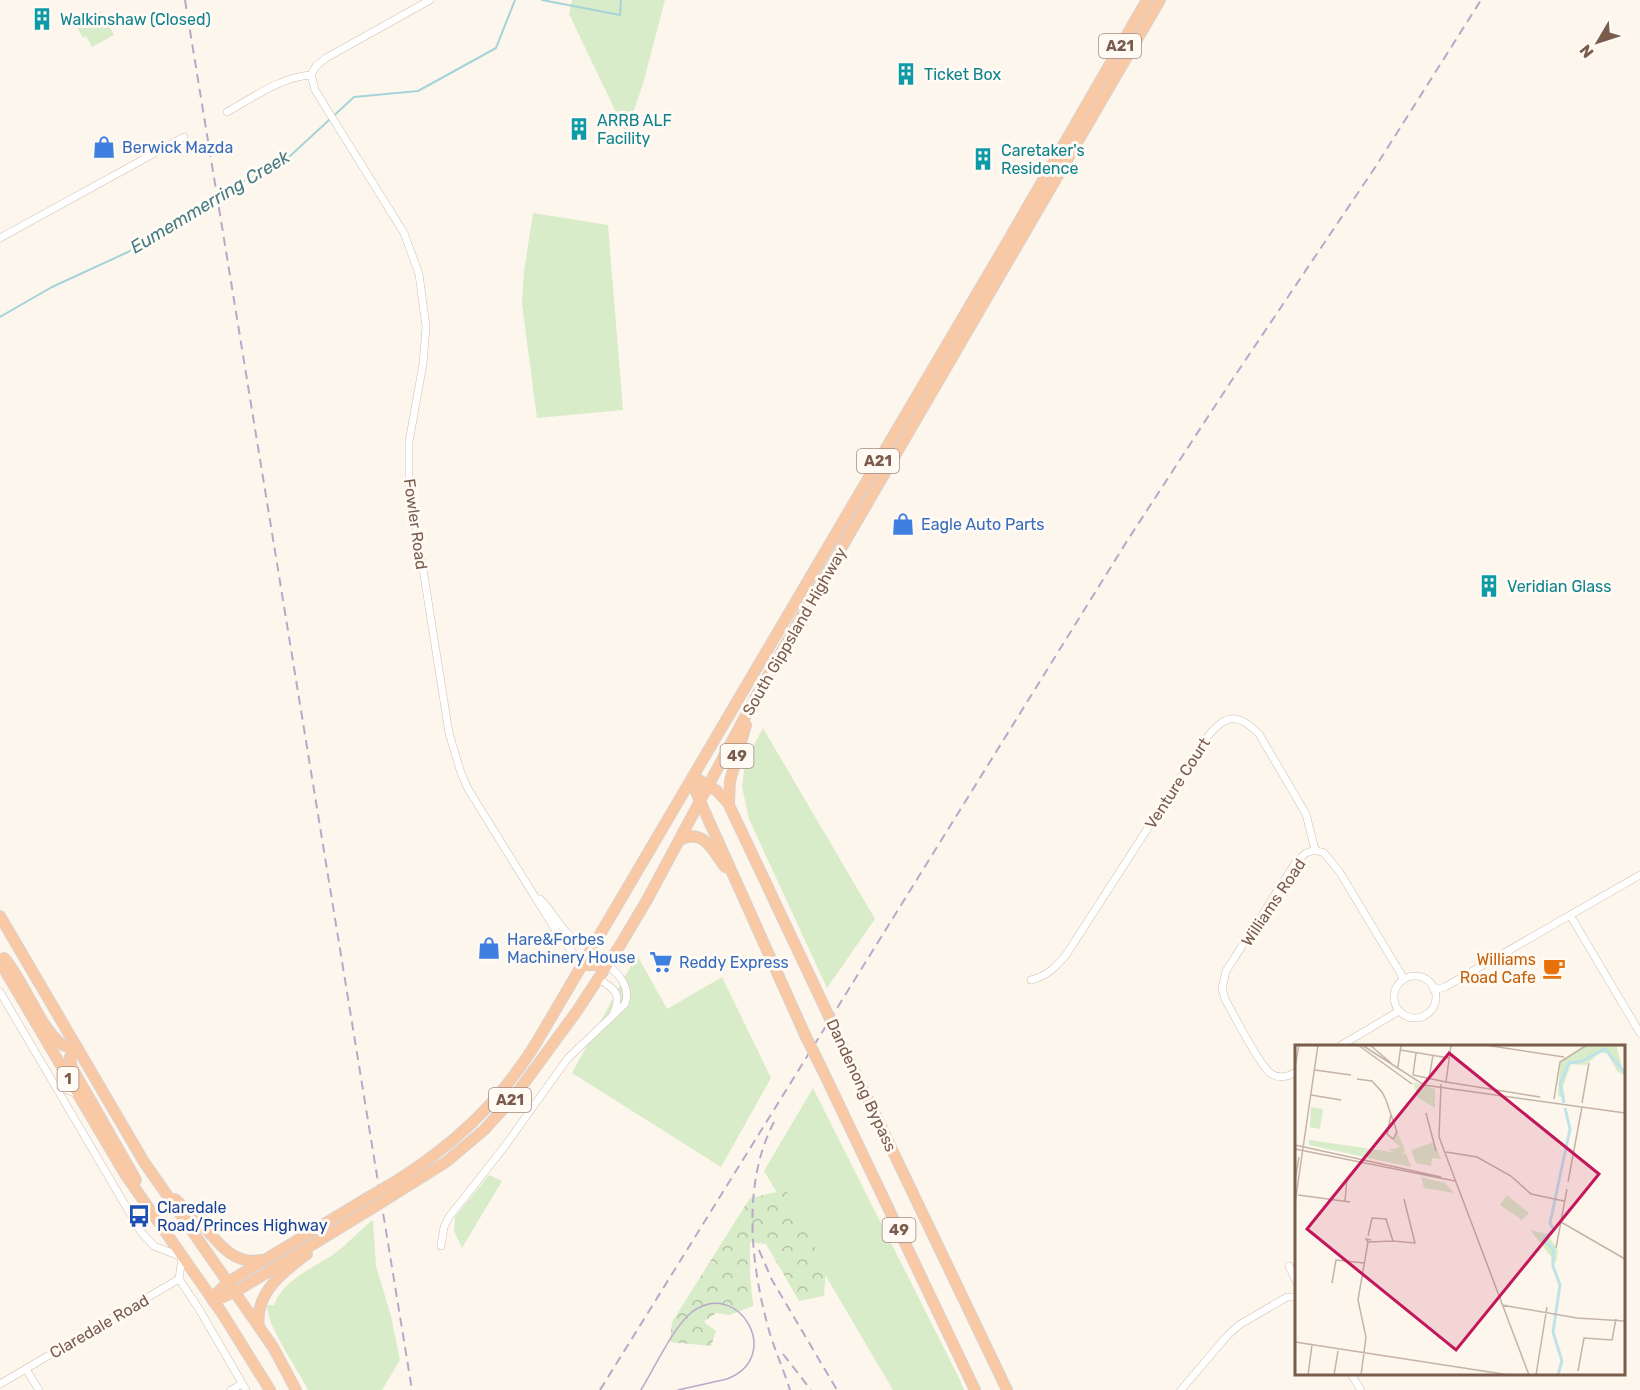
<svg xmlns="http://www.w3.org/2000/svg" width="1640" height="1390" viewBox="0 0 1640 1390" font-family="Rubik,sans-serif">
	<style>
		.green { fill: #d8ecc9 }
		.forest { fill: url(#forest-crowns) }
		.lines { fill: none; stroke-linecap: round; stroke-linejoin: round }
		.stream { stroke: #a5d3da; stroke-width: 2 }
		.minor-casing { stroke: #d1beb0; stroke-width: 8 }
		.trunk-casing { stroke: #dad1cd; stroke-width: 12 }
		.minor { stroke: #fff; stroke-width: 7 }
		.trunk { stroke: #f9c8a4; stroke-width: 10 }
		.tram { stroke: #b9a8c9; stroke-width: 1.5 }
		.rail { stroke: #b9a8c9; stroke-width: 2; stroke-dasharray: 9 6; stroke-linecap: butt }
		.trunk-bridge-casing { stroke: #dad1cd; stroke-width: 12; stroke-linecap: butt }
		.trunk-bridge { stroke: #f9c8a4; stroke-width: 10 }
		.labels { text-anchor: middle; stroke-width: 6; stroke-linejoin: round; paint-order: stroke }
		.shield { fill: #fffaf3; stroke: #a28b7f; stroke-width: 1.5 }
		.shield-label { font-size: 15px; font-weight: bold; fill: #7a5c4d }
		.culture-label { font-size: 16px; fill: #0d838f; stroke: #fffaf3; text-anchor: start }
		.shop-label { font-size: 16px; fill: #366cbe; stroke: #fffaf3; text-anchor: start }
		.street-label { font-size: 16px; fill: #7a5c4d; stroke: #fffaf3 }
		.food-label { font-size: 16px; fill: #c56008; stroke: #fffaf3; text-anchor: end }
		.transit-label { font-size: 16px; fill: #164399; stroke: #fffaf3; text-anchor: start }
		.water-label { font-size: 18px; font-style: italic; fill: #437c86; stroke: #fffaf3 }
		.inset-river { fill: none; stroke: #bfe3e8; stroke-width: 3 }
		.inset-road { fill: none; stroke: #c5b3a7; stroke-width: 1.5 }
		.view { fill: #c2185b; fill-opacity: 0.15; stroke: #c2185b; stroke-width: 3 }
		.inset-edge { fill: none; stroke: #7a5c4d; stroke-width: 3 }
	</style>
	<defs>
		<pattern id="forest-crowns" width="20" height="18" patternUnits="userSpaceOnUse" patternTransform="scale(1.5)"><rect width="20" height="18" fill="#d8ecc9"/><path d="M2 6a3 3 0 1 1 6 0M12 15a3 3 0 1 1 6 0" fill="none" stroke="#b4c2a5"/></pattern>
	</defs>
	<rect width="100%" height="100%" fill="#fdf6ec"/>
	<g class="green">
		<polygon points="572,0 665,0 643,84 626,133 569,14"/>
		<polygon points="101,11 114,35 92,47 86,36 83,38 76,25"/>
		<polygon points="533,213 608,225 623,410 537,418 522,304 524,271"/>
		<polygon points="763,728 875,919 827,988 749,819 742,787 745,761"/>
		<polygon points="637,955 667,1009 722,977 771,1078 721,1167 572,1073"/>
		<polygon points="813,1088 960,1380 964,1390 893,1390 764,1171"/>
		<polygon points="489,1175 502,1181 462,1248 454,1231 455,1217"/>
		<path d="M373,1220L376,1266L391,1316L400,1360L382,1390H308C298,1369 266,1325 267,1305H274C283,1280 313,1268 334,1254C348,1244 359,1230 373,1220Z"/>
	</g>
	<polygon class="forest" points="786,1190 826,1269 824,1296 799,1301 766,1244 750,1242 750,1275 753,1306 730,1315 716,1313 704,1322 716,1331 711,1346 670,1342 672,1322 750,1198"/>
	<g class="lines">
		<g class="stream">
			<polyline points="542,0 620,15 621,0"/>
			<polyline points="0,317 52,287 128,252 202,204 289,157 354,97 418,91 496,48 515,0"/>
		</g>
		<g class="minor-casing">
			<g id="minor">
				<polyline points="311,75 315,90 404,233 419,274 426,327 423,364 409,442 409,481 449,733 460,770 468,789 558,934 583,965"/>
				<polyline points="311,75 316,66 326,58 430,0"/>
				<path d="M227,112C254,97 281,77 311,75"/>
				<polyline points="0,238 184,137"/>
				<path d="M540,899C558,915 566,949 596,941"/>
				<polyline points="1570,915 1640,1033"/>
				<circle cx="1415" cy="997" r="21"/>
				<path d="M598,979C616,989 622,994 613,1015"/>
				<path d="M1031,980C1047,976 1056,967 1066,955L1204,741C1223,716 1235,710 1259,734L1306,814L1315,850"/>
				<polyline points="1434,990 1445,987 1640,875"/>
				<polyline points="0,992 141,1232 154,1246 182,1257"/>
				<polyline points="1340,1046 1399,1011"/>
				<path d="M1296,1072C1288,1077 1278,1079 1270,1073C1258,1063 1234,1015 1225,999L1222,988L1226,971L1296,862L1306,853L1315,850L1324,853L1339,871L1404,979"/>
				<polyline points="55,1085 77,1094"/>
				<path d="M441,1246L444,1227L449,1217L505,1146L568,1058L625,1004C631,989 620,974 607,965"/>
				<polyline points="1289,1266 1296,1281"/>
				<polyline points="179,1279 199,1309 246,1390"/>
				<polyline points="26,1369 39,1390"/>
				<polyline points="1351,1374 1361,1390"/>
				<polyline points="0,1384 179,1279 182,1258"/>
				<polyline points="231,1390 242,1384"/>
				<polyline points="1181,1390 1227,1336 1239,1325 1287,1297 1296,1297"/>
			</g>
		</g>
		<g class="trunk-casing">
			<g id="trunk">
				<polyline points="694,777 717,791 728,803 825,1008"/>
				<polyline points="691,781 806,1037"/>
				<polyline points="729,803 730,781 746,725"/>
				<path d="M680,840C703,827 713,851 725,867"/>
				<polyline points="0,916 144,1162 273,1347 296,1390"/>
				<path d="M4,958C24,980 41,1031 63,1045C68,1048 71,1048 77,1047"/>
				<polyline points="0,962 125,1174 222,1313 270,1390"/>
				<polyline points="583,965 607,965"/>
				<polyline points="840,1041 1007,1390"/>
				<polyline points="77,1047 70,1057 72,1068 136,1180"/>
				<polyline points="822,1069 975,1390"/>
				<path d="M393,1183C453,1146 497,1105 535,1045L1005,246L1147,0"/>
				<polyline points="395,1194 446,1162 484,1130 514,1097 577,1011 619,947 647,900 753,702 807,607 1160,0"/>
				<path d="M175,1199C182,1206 190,1212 196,1218C215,1237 230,1266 261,1260"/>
				<polyline points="212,1298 228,1282 369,1197"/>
				<polyline points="213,1301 235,1292 371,1209"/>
				<path d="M259,1327C254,1293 283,1272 307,1254"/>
			</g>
		</g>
		<use href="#minor" class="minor"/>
		<use href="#trunk" class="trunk"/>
		<path class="tram" d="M641,1390C654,1369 673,1327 692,1312C738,1277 785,1357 727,1379L678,1390"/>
		<g class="rail">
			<polyline points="185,0 412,1390"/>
			<path d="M774,1122C741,1185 751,1268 770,1334C776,1353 784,1371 790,1390"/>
			<polyline points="759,1250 772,1280 837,1390"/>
			<polyline points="783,1354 811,1390"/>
			<polyline points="600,1390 1127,541 1230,383 1376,166 1481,0"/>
		</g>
		<g class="trunk-bridge-casing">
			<g id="trunk-bridge">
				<polyline points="825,1008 840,1041"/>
				<polyline points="806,1037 822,1069"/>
				<polyline points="369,1197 393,1183"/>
				<polyline points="371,1209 395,1194"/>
			</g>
		</g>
		<use href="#trunk-bridge" class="trunk-bridge"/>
	</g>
	<defs>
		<g id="building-bare" transform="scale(1.8)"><path d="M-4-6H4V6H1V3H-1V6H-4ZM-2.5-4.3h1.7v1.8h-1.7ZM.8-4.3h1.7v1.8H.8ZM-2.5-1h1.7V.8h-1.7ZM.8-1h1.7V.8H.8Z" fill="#0f9aa8" stroke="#fffaf3" stroke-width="2.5" paint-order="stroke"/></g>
		<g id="shop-bare" transform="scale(1.8)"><path d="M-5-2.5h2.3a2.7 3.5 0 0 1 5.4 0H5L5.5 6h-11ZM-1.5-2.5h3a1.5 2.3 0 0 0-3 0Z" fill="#3f7fe0" stroke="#fffaf3" stroke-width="2.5" paint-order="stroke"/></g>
		<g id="supermarket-bare" transform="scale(1.8)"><path d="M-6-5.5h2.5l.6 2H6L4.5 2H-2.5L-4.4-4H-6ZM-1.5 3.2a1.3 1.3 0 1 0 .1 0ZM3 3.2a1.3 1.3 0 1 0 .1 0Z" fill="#3f7fe0" stroke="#fffaf3" stroke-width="2.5" paint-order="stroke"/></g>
		<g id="cafe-bare" transform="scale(1.8)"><path d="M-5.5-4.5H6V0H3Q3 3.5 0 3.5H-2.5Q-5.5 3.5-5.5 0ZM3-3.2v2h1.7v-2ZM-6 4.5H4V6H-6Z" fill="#e8710a" stroke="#fffaf3" stroke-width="2.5" paint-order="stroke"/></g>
		<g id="bus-bare" transform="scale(1.8)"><path d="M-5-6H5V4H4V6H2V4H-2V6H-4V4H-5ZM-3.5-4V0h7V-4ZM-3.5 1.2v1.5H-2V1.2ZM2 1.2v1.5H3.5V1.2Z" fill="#1a4fb4" stroke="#fffaf3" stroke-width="2.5" paint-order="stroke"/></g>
	</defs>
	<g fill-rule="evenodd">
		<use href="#building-bare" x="42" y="19"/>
		<use href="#building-bare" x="906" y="74"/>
		<use href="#building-bare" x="579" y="129"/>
		<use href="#shop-bare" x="104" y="147"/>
		<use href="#building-bare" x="983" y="159"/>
		<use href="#shop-bare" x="903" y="524"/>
		<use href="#building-bare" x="1489" y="586"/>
		<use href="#shop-bare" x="489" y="948"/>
		<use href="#supermarket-bare" x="661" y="962"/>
		<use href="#cafe-bare" x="1554" y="968"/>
		<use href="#bus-bare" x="139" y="1216"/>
	</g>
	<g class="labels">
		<g class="shield">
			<rect x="1099" y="34" width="42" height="24" rx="4.5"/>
			<rect x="857" y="449" width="42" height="24" rx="4.5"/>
			<rect x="720.5" y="744" width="33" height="24" rx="4.5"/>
			<rect x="57.5" y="1067" width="21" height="24" rx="4.5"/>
			<rect x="489" y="1088" width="42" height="24" rx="4.5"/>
			<rect x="882.5" y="1218" width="33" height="24" rx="4.5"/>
		</g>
		<g class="shield-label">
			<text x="1120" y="51">A21</text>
			<text x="878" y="466">A21</text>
			<text x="737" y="761">49</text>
			<text x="68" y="1084">1</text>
			<text x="510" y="1105">A21</text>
			<text x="899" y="1235">49</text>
		</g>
		<g class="culture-label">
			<text x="60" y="25">Walkinshaw (Closed)</text>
			<text x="924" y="80">Ticket Box</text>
			<text x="597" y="126">ARRB ALF<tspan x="597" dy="18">Facility</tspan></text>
			<text x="1001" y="156">Caretaker's<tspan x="1001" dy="18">Residence</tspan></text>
			<text x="1507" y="592">Veridian Glass</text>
		</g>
		<g class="shop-label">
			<text x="122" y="153">Berwick Mazda</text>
			<text x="921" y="530">Eagle Auto Parts</text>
			<text x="507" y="945">Hare&amp;Forbes<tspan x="507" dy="18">Machinery House</tspan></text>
			<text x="679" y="968">Reddy Express</text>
		</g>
		<g class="street-label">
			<text transform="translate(416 524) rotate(82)" y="6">Fowler Road</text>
			<text transform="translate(794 631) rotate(-60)" y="6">South Gippsland Highway</text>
			<text transform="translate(1177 783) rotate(-57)" y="6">Venture Court</text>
			<text transform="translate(1273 902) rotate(-56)" y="6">Williams Road</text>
			<text transform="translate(862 1085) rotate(65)" y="6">Dandenong Bypass</text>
			<text transform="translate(99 1326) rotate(-30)" y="6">Claredale Road</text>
		</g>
		<g class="food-label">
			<text x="1536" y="965">Williams<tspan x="1536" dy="18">Road Cafe</tspan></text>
		</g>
		<g class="transit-label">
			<text x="157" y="1213">Claredale<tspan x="157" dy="18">Road/Princes Highway</tspan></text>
		</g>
		<g class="water-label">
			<text transform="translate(210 202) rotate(-31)" y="6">Eumemmerring Creek</text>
		</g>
	</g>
	<g transform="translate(1295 1045)">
		<rect width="330" height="330" fill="#fdf6ec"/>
		<path d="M292,0H321L330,31L322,26L312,8H304L291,20L276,19L268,41L270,53L263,51L265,17ZM118,37L140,44V63L123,53ZM16,62L28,64L25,84L15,82ZM14,95L111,109L116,122L14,100ZM139,97L146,114L137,113L136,121L121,118L116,105ZM126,132L150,138L159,148L129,143ZM212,150L234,168L227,175L205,160ZM235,185L253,189L263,206L261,218Z" fill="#d8ecc9"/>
		<path d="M101,84L110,105L107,110L93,105L105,102L98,96Z" fill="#d8ecc9"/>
		<path class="inset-river" d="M269,58L265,39L274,18L287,16L310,4L330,28M263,330L267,316L258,287L265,240L258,221V204L248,194L259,185L255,178L275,84L270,63"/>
		<path class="inset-road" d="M63,0L117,39M67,0L129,40L330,68M75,0L96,18M190,0L269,12M105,5L154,13M0,22L4,0M103,22L106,0M20,25L56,30M118,30L151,37M118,30L121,8M62,34L77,36L87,47L91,55L102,87L98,94L92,89L96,70M134,34L138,10M151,37L245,52M151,37L156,0M146,39L144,92L234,330M16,50L46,55M259,54L265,17L292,0M287,58L294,18M131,68L141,106M0,100L146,132M0,104L160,136M151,107L182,112L216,131L236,149L269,156M0,136L4,112M273,137L287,62M3,150L55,157M50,156L52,133M0,158L23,0M266,177L330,214M73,191L77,173L91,174L98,196L73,197L71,194L76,195M98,196L120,198L109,154M261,203L272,144M37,238L41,215L69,218M207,260L282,273L330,276M0,297L214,330M283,326L289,293L317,295L321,274M13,330L17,300M39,330L43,306M66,330L71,292L63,255L73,197M241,330L252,262"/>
		<path class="view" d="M154,8L304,129L161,305L12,184Z"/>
		<rect width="330" height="330" class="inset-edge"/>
	</g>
	<g transform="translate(1598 42) rotate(231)" stroke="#fffaf3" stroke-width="4.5" paint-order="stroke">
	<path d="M0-4.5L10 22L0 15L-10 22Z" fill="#7a5c4d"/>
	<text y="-9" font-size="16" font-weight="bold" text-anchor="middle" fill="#7a5c4d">N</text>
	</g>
</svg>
